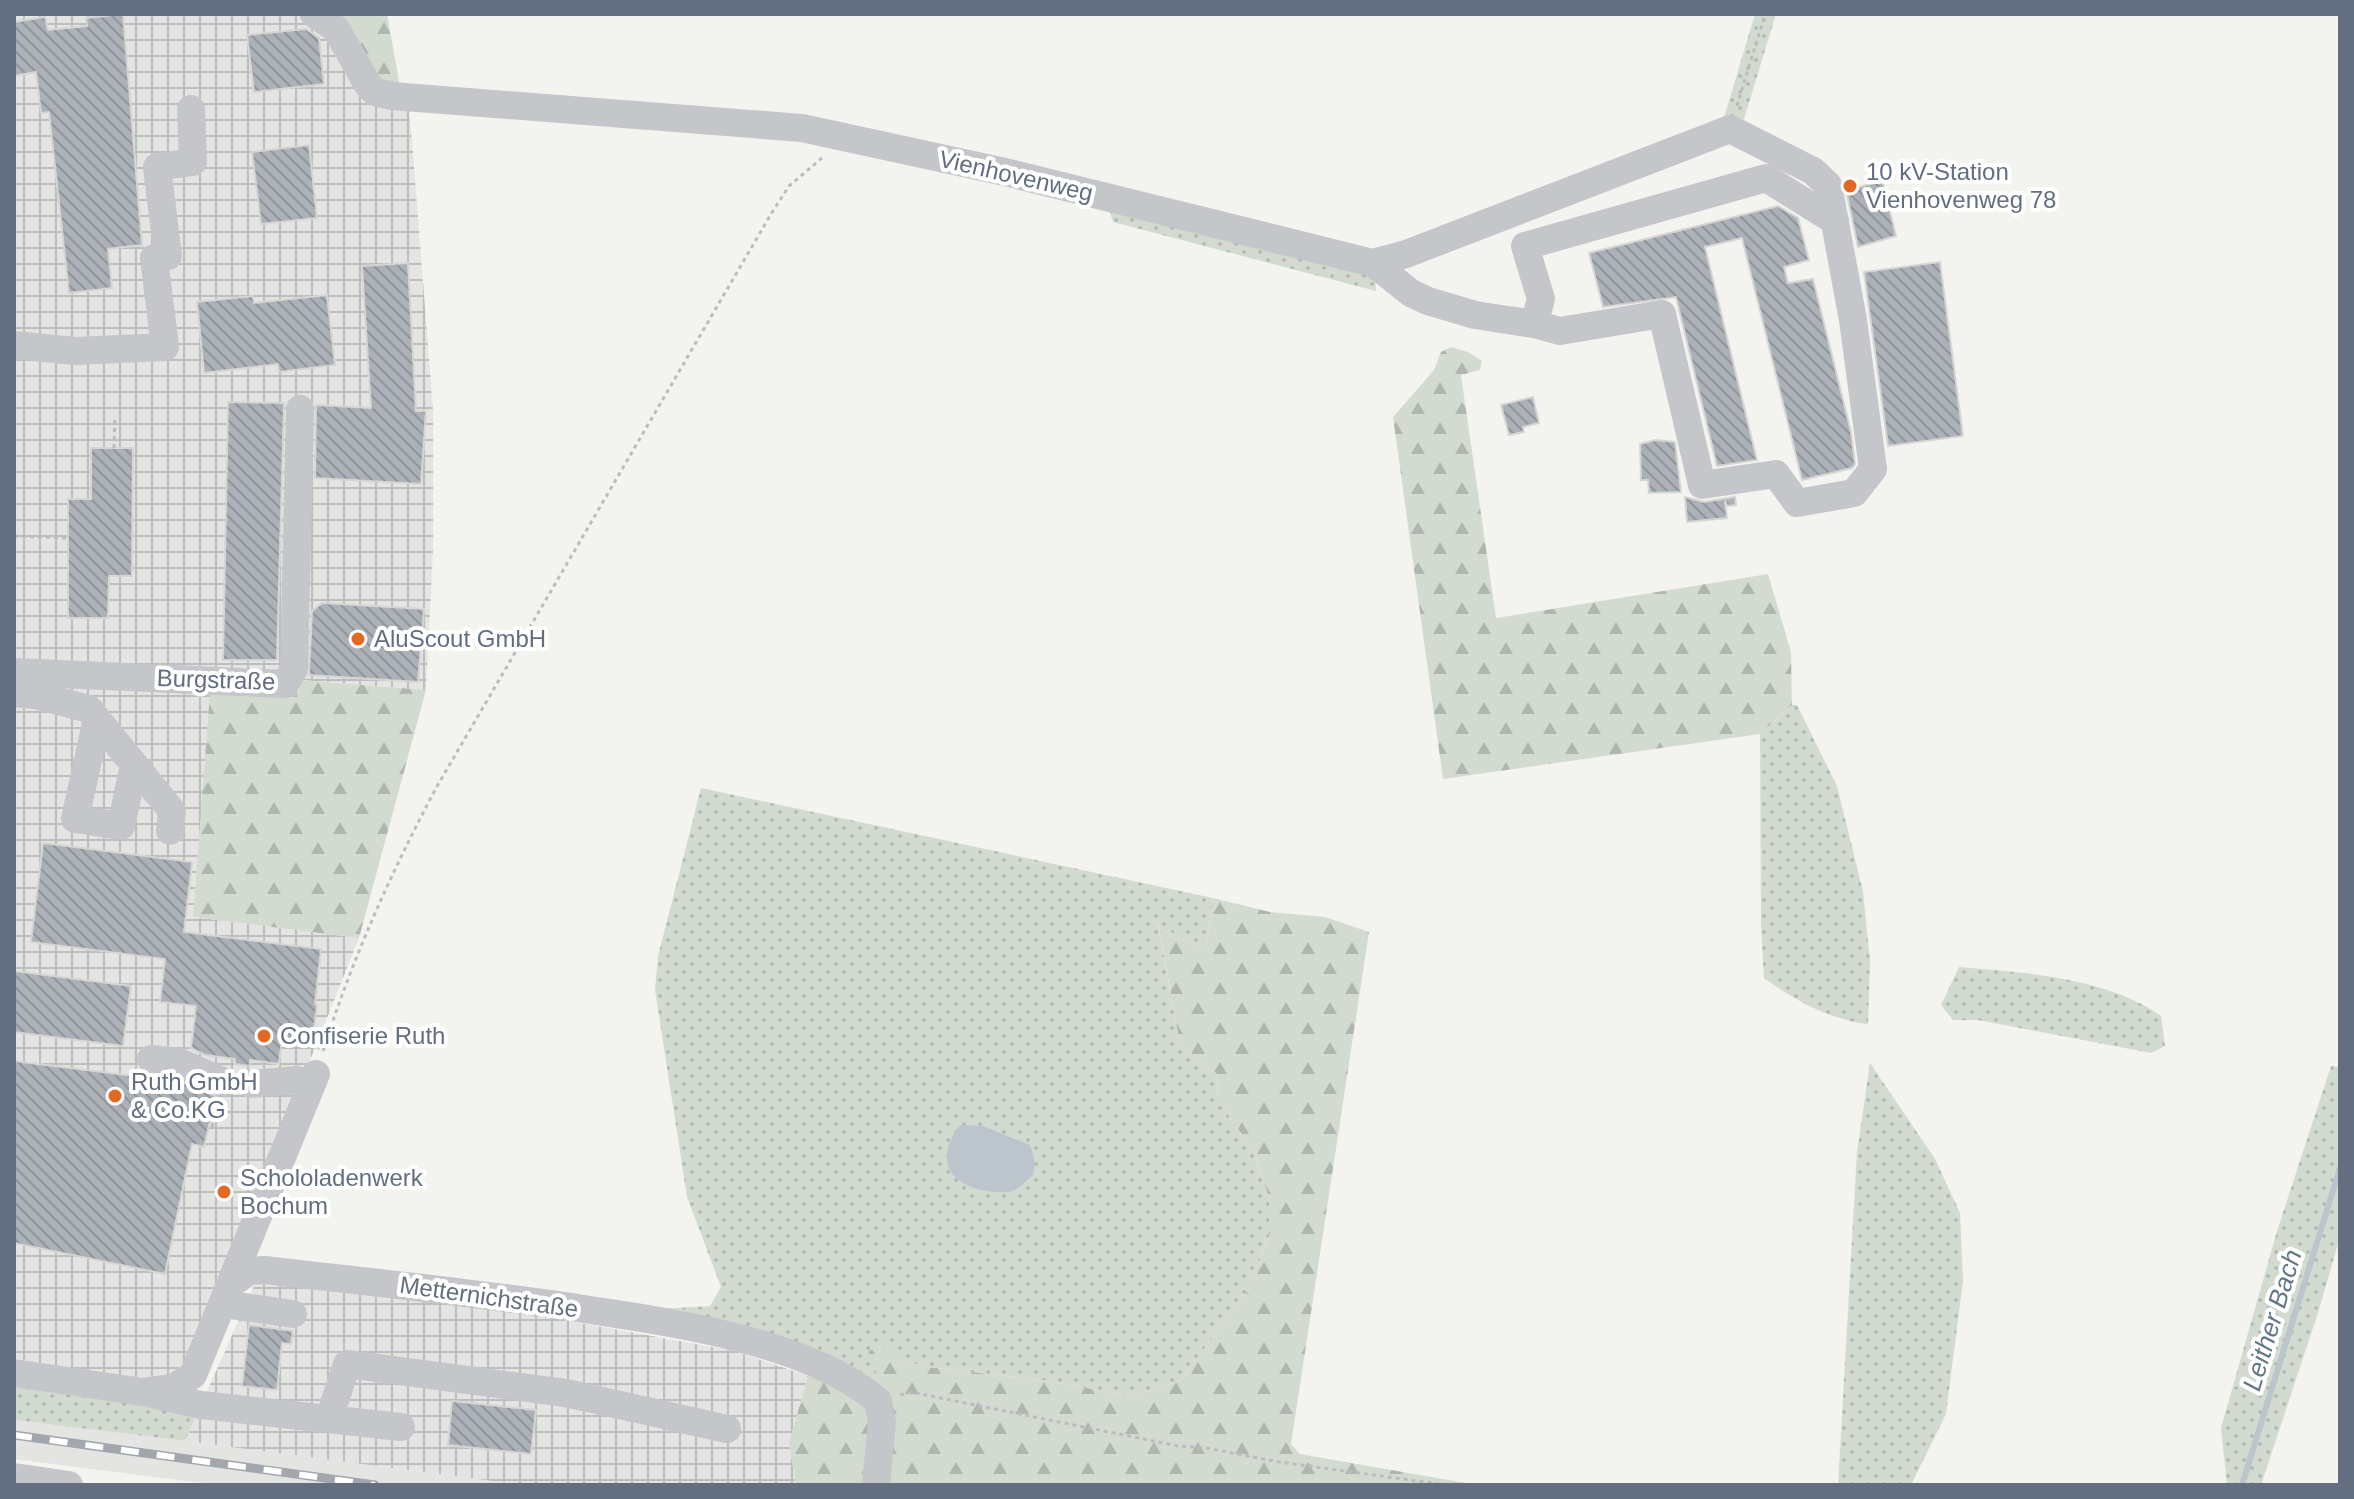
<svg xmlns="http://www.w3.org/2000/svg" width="2354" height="1499" viewBox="0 0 2354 1499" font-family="Arial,sans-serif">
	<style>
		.built { fill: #e4e4e3 }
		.industrial { fill: url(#industrial-grid) }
		.grass { fill: url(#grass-dots) }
		.forest { fill: url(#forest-firs) }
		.water { fill: #bcc5cc }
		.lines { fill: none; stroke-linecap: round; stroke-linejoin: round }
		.stream { stroke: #bcc5cc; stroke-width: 6 }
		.building { fill: url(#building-back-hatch); stroke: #d5d5d3; stroke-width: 2 }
		.path { stroke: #bbbcbf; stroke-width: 3; stroke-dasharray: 4 4; stroke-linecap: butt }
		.minor { stroke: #c4c6ca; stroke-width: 28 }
		.rail-casing { stroke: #a2a6ad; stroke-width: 9 }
		.rail { stroke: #fff; stroke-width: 6; stroke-dasharray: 18; stroke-linecap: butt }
		.poi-dot { fill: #e36821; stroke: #fff; stroke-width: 3 }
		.labels { text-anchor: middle; stroke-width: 8; stroke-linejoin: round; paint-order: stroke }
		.poi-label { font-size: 24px; fill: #636f81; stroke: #fff; text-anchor: start }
		.street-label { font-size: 24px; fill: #636f81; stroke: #fff }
		.water-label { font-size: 26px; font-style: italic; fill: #637885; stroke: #fff }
	</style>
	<defs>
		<pattern id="industrial-grid" width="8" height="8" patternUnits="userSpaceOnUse" patternTransform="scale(2)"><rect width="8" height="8" fill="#e4e4e3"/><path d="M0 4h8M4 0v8" fill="none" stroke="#bcbdbd"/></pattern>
		<pattern id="grass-dots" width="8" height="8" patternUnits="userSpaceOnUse" patternTransform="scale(2)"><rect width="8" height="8" fill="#d3dbd1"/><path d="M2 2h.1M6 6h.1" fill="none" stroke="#afb6af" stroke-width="1.8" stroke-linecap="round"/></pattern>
		<pattern id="forest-firs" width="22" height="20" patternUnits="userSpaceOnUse" patternTransform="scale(2)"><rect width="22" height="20" fill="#d3dbd1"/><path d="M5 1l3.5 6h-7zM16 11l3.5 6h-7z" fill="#afb6af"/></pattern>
		<pattern id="building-back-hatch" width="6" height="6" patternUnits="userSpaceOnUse" patternTransform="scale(2)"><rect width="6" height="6" fill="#acb1b8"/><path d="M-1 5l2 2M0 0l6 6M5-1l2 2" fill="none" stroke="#90949b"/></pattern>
	</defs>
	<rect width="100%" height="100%" fill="#f3f4f0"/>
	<polygon class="built" points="14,1420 185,1441 524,1485 218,1485 84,1468 14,1459"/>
	<g class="industrial">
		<polygon points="14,14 320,14 408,101 412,140 433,410 433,551 426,690 301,680 298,698 211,693 193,917 359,938 259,1188 185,1363 158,1382 14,1359"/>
		<polygon points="257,1279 470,1303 735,1351 808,1376 789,1443 796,1485 524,1485 185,1441"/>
	</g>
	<g class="grass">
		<polygon points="1755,14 1776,14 1741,129 1723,121"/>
		<polygon points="1109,210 1374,258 1376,291 1113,222"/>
		<path d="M1792,705H1797L1837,786L1863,891L1870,961L1868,1024C1832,1021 1793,999 1764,978L1761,926L1760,734Z"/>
		<polygon points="701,788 1213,898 1206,947 1181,939 1158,924 1180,1044 1217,1074 1218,1100 1253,1150 1269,1197 1269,1236 1248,1291 1180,1381 1130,1396 1050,1381 927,1367 901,1360 883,1388 660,1309 710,1306 721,1287 687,1197 655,990 658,956"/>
		<path d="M1959,967C2022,972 2108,978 2161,1016L2165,1046L2151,1053L1978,1020H1953L1941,1005Z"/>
		<polygon points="1870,1063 1935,1159 1960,1213 1963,1281 1946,1414 1911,1485 1838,1485 1857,1152"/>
		<polygon points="2331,1066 2340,1067 2340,1237 2318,1313 2261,1485 2227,1485 2221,1428 2277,1231"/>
		<polygon points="14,1385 197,1414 185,1441 14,1420"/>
	</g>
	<g class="forest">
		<polygon points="323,14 387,14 401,92 376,86"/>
		<polygon points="1451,347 1468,352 1482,361 1480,370 1461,375 1496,618 1768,574 1791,652 1792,705 1760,734 1443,779 1393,417 1434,370 1441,352"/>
		<polygon points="300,680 426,690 359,938 193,917 210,693 298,698"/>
		<polygon points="1213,898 1270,912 1325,917 1369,932 1291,1444 1300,1454 1477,1485 796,1485 789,1443 808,1376 882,1388 868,1351 890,1345 901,1360 927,1367 1050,1381 1130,1396 1180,1381 1248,1291 1269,1236 1269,1197 1253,1150 1218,1100 1217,1074 1180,1044 1158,922 1181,939 1206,947"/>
	</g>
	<path class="water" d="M960,1125L983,1126L1030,1145L1035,1162L1033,1175C1027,1180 1020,1188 1013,1191C1006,1193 995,1192 988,1191C948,1185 934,1159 960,1125Z"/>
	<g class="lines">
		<polyline class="stream" points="2242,1485 2340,1168"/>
	</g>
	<g class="building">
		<polygon points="123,14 142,245 108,249 112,288 69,293 49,112 41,113 36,72 14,76 14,22 45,17 48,30 87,26 86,18"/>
		<polygon points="306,29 319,38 324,84 254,92 247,35"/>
		<polygon points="309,145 317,218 261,224 252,152"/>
		<polygon points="1875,183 1883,183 1896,236 1858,247 1846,190"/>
		<polygon points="1778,206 1798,218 1809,260 1784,267 1788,283 1813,279 1851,432 1855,464 1852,468 1802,480 1742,238 1705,247 1757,460 1717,466 1676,297 1603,307 1589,253"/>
		<polygon points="1940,262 1963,436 1888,446 1864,272"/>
		<polygon points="408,263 416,411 426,411 421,484 315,478 316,405 371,408 362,266"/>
		<polygon points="327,295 335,365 279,372 278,364 204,373 197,302 253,296 254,303"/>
		<polygon points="1533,397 1539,423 1523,427 1524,432 1509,435 1501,405"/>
		<polygon points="228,402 284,403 277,660 223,660"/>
		<polygon points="1655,440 1675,442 1681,492 1649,493 1648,480 1641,480 1640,444"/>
		<polygon points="91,448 133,448 132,576 109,576 108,618 68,618 68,499 91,499"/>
		<polygon points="1685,497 1704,502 1735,497 1736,505 1727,506 1725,500 1727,518 1687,522"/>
		<polygon points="322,603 424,609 418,682 309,675 312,611"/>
		<polygon points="43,843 192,862 184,932 321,949 315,1004 317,1005 314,1029 324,1032 319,1049 282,1037 279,1064 250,1060 250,1066 235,1064 235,1059 205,1055 191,1048 196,1006 160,1002 165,959 31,942"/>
		<polygon points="14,971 131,986 123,1046 14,1032"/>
		<polygon points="14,1061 182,1082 216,1096 204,1147 192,1144 165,1274 14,1243"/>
		<polygon points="249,1325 293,1331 291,1344 282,1343 277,1390 242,1386"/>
		<polygon points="452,1401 536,1410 531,1454 448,1445"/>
	</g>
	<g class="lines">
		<g class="path">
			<polyline points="1737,106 1765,14"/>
			<polyline points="114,448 115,416"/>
			<polyline points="14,536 68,538"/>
			<path d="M323,1051C352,959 391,873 436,788L771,214L789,186L822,158"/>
			<polyline points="212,1127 217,1104"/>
			<polyline points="900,1395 911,1392 1178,1446 1207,1448 1279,1462 1447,1485"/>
		</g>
		<g class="minor">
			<polyline points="314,14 336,29 368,85 375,92 392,96 802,128 1005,172 1373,263 1406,254 1730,129 1813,171 1828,185 1853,320 1873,469 1854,493 1797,503 1776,474 1702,485 1662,314 1560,331 1534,324 1475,315 1428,301 1411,293 1373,263"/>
			<polyline points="1534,324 1541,299 1525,246 1766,178 1835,221"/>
			<polyline points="14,345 75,351 165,347 154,258 168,256 157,167 193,162 191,109"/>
			<polyline points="14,672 285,684 294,669 300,409"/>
			<polyline points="14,693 35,695 89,709 172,811 170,831"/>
			<polyline points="97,719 75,819 121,826 134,765"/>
			<polyline points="151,1059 179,1062 225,1082"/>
			<polyline points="251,1084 297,1080 311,1085"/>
			<path d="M231,1284L249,1271L264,1270C371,1282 478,1293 584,1309C673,1323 808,1341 878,1401L882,1422L876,1485"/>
			<polyline points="223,1304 293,1314"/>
			<polyline points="14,1373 143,1392 173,1388 193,1375 316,1074"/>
			<polyline points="152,1394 201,1405 401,1427"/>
			<polyline points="329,1419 347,1364 566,1393 727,1429"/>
			<polyline points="14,1477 69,1485"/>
		</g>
		<g class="rail-casing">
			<polyline id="rail" points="14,1435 375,1485"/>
		</g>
		<use href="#rail" class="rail"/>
	</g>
	<g class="poi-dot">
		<circle cx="1850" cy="186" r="8"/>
		<circle cx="358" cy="639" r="8"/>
		<circle cx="264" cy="1036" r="8"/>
		<circle cx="115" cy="1096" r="8"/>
		<circle cx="224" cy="1192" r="8"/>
	</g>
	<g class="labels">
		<g class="poi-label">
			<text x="1866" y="180">10 kV-Station<tspan x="1866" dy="28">Vienhovenweg 78</tspan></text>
			<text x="374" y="647">AluScout GmbH</text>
			<text x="280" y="1044">Confiserie Ruth</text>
			<text x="131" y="1090">Ruth GmbH<tspan x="131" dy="28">&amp; Co.KG</tspan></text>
			<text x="240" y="1186">Schololadenwerk<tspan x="240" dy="28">Bochum</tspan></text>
		</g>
		<g class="street-label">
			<text transform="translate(1016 176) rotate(13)" y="8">Vienhovenweg</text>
			<text transform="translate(216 680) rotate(2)" y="8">Burgstraße</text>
			<text transform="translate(489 1297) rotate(8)" y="8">Metternichstraße</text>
		</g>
		<g class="water-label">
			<text transform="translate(2272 1320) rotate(-73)" y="9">Leither Bach</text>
		</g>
	</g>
	<rect width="2354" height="1499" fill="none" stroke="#636f81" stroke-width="32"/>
</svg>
